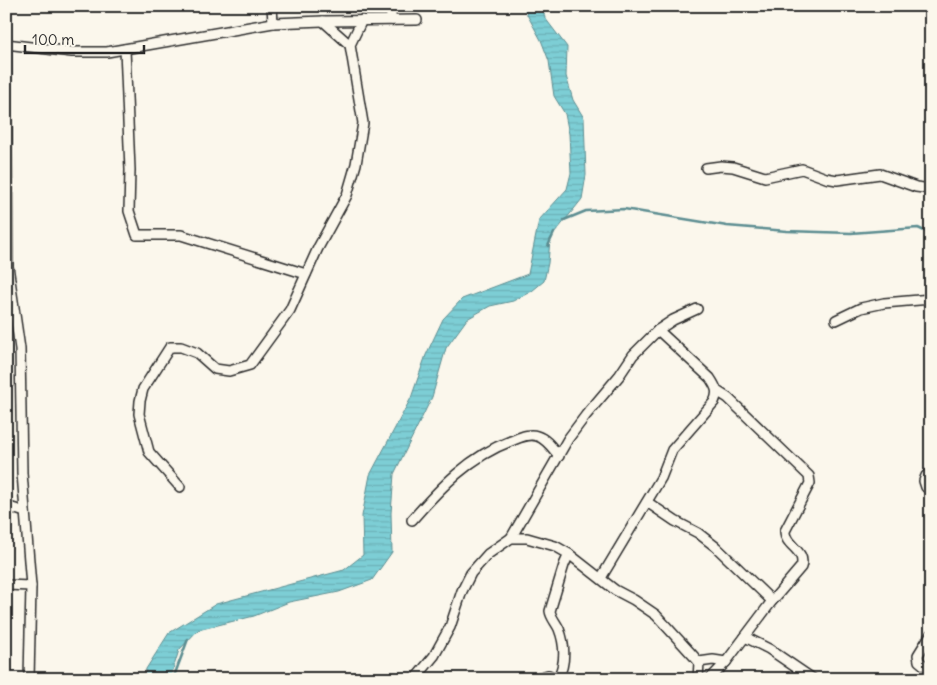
<svg xmlns="http://www.w3.org/2000/svg" width="937" height="685" viewBox="0 0 937 685" font-family="Delius,sans-serif">
	<style>
		.water { fill: url(#water-rules); stroke: #5c8d91 }
		.lines { fill: none; stroke-linecap: round; stroke-linejoin: round }
		.stream { stroke: #5c8d91; stroke-width: 2.5 }
		.street-casing { stroke: #2b2b2b; stroke-width: 12 }
		.street { stroke: #fbf7ec; stroke-width: 9 }
	</style>
	<defs>
		<pattern id="water-rules" width="6" height="5" patternUnits="userSpaceOnUse" patternTransform="scale(1.25)"><rect width="6" height="5" fill="#7dced5"/><path d="M0 2.5h6" fill="none" stroke="#6cb1b7"/></pattern>
	</defs>
	<rect width="100%" height="100%" fill="#fbf7ec"/>
	<filter id="ink" filterUnits="userSpaceOnUse"><feTurbulence type="fractalNoise" baseFrequency=".02" numOctaves="2"/><feDisplacementMap in="SourceGraphic" scale="10" xChannelSelector="R" yChannelSelector="G"/><feConvolveMatrix kernelMatrix="1 2 1 2 8 2 1 2 1" color-interpolation-filters="sRGB"/></filter>
	<g filter="url(#ink)">
		<polygon class="water" points="524,6 542,6 545,18 567,47 566,76 573,100 584,118 586,175 582,199 550,239 548,263 544,281 532,291 513,301 490,306 467,319 446,348 432,397 394,474 391,513 392,552 372,580 339,592 289,602 254,616 198,630 179,650 170,679 144,679 146,669 169,633 216,604 344,570 363,555 362,516 370,475 411,398 426,355 443,319 462,299 528,274 539,220 567,189 571,173 569,134 565,114 554,96 549,61 541,40 524,9"/>
		<g class="lines">
			<g class="stream">
				<polyline points="564,220 586,211 624,209 727,226 787,231 851,233 918,228 931,234"/>
				<polyline points="548,246 554,233"/>
				<polyline points="173,679 188,639"/>
			</g>
			<g class="street-casing">
				<g id="street">
					<polyline points="272,6 273,23"/>
					<polyline points="389,6 392,20"/>
					<polyline points="323,21 350,45"/>
					<polyline points="6,37 8,266 20,349 22,473 31,586 29,679"/>
					<polyline points="6,44 72,52 107,52 273,23 323,21 417,20"/>
					<polyline points="125,49 130,170 129,211 137,235 181,235 306,274"/>
					<polyline points="706,168 721,166 733,167 765,177 802,169 826,178 837,180 880,174 916,187 931,189"/>
					<polyline points="836,320 861,308 884,303 931,299"/>
					<polyline points="931,472 926,476 924,481 926,487 931,491"/>
					<polyline points="180,487 149,452 139,414 140,401 143,389 170,347 181,347 197,353 215,369 229,371 250,365 290,310 318,248 347,195 356,164 363,123 350,45 362,20"/>
					<polyline points="647,502 675,521 698,533 716,547 772,601"/>
					<polyline points="6,506 25,512"/>
					<path d="M412,520C440,488 470,456 511,441C519,438 528,433 537,436C547,439 553,449 559,456"/>
					<polyline points="511,538 568,439 586,415 619,376 633,355 658,330 673,320 697,309"/>
					<path d="M601,578L661,478L672,450L714,402C719,392 716,387 710,378L658,330"/>
					<polyline points="6,585 31,586"/>
					<polyline points="931,634 918,655 919,661 931,671"/>
					<polyline points="745,637 769,649 813,679"/>
					<polyline points="699,662 713,660 726,662"/>
					<path d="M558,678C566,663 565,644 559,629C556,622 551,618 550,611L564,565L569,554"/>
					<polyline points="415,679 434,656 450,627 462,591 471,573 488,554 511,538 527,538 555,546 569,554 615,590 634,600 656,615 699,662 698,679"/>
					<polyline points="533,679 548,675 559,679"/>
					<path d="M710,679L726,662L772,601L801,567C807,550 784,546 785,531L810,483L809,476L728,398L717,391"/>
				</g>
			</g>
			<use href="#street" class="street"/>
		</g>
	</g>
	<rect width="937" height="685" fill="none" stroke="#fbf7ec" stroke-width="25"/>
	<rect x="12" y="12" width="912" height="660" fill="none" stroke="#2b2b2b" stroke-width="2" filter="url(#ink)"/>
	<path d="M25 45v8h119v-8" fill="none" stroke="#2b2b2b" stroke-width="2.5"/>
	<text x="32" y="45" font-size="15" fill="#2b2b2b" stroke="#fbf7ec" stroke-width="4" paint-order="stroke">100 m</text>
</svg>
